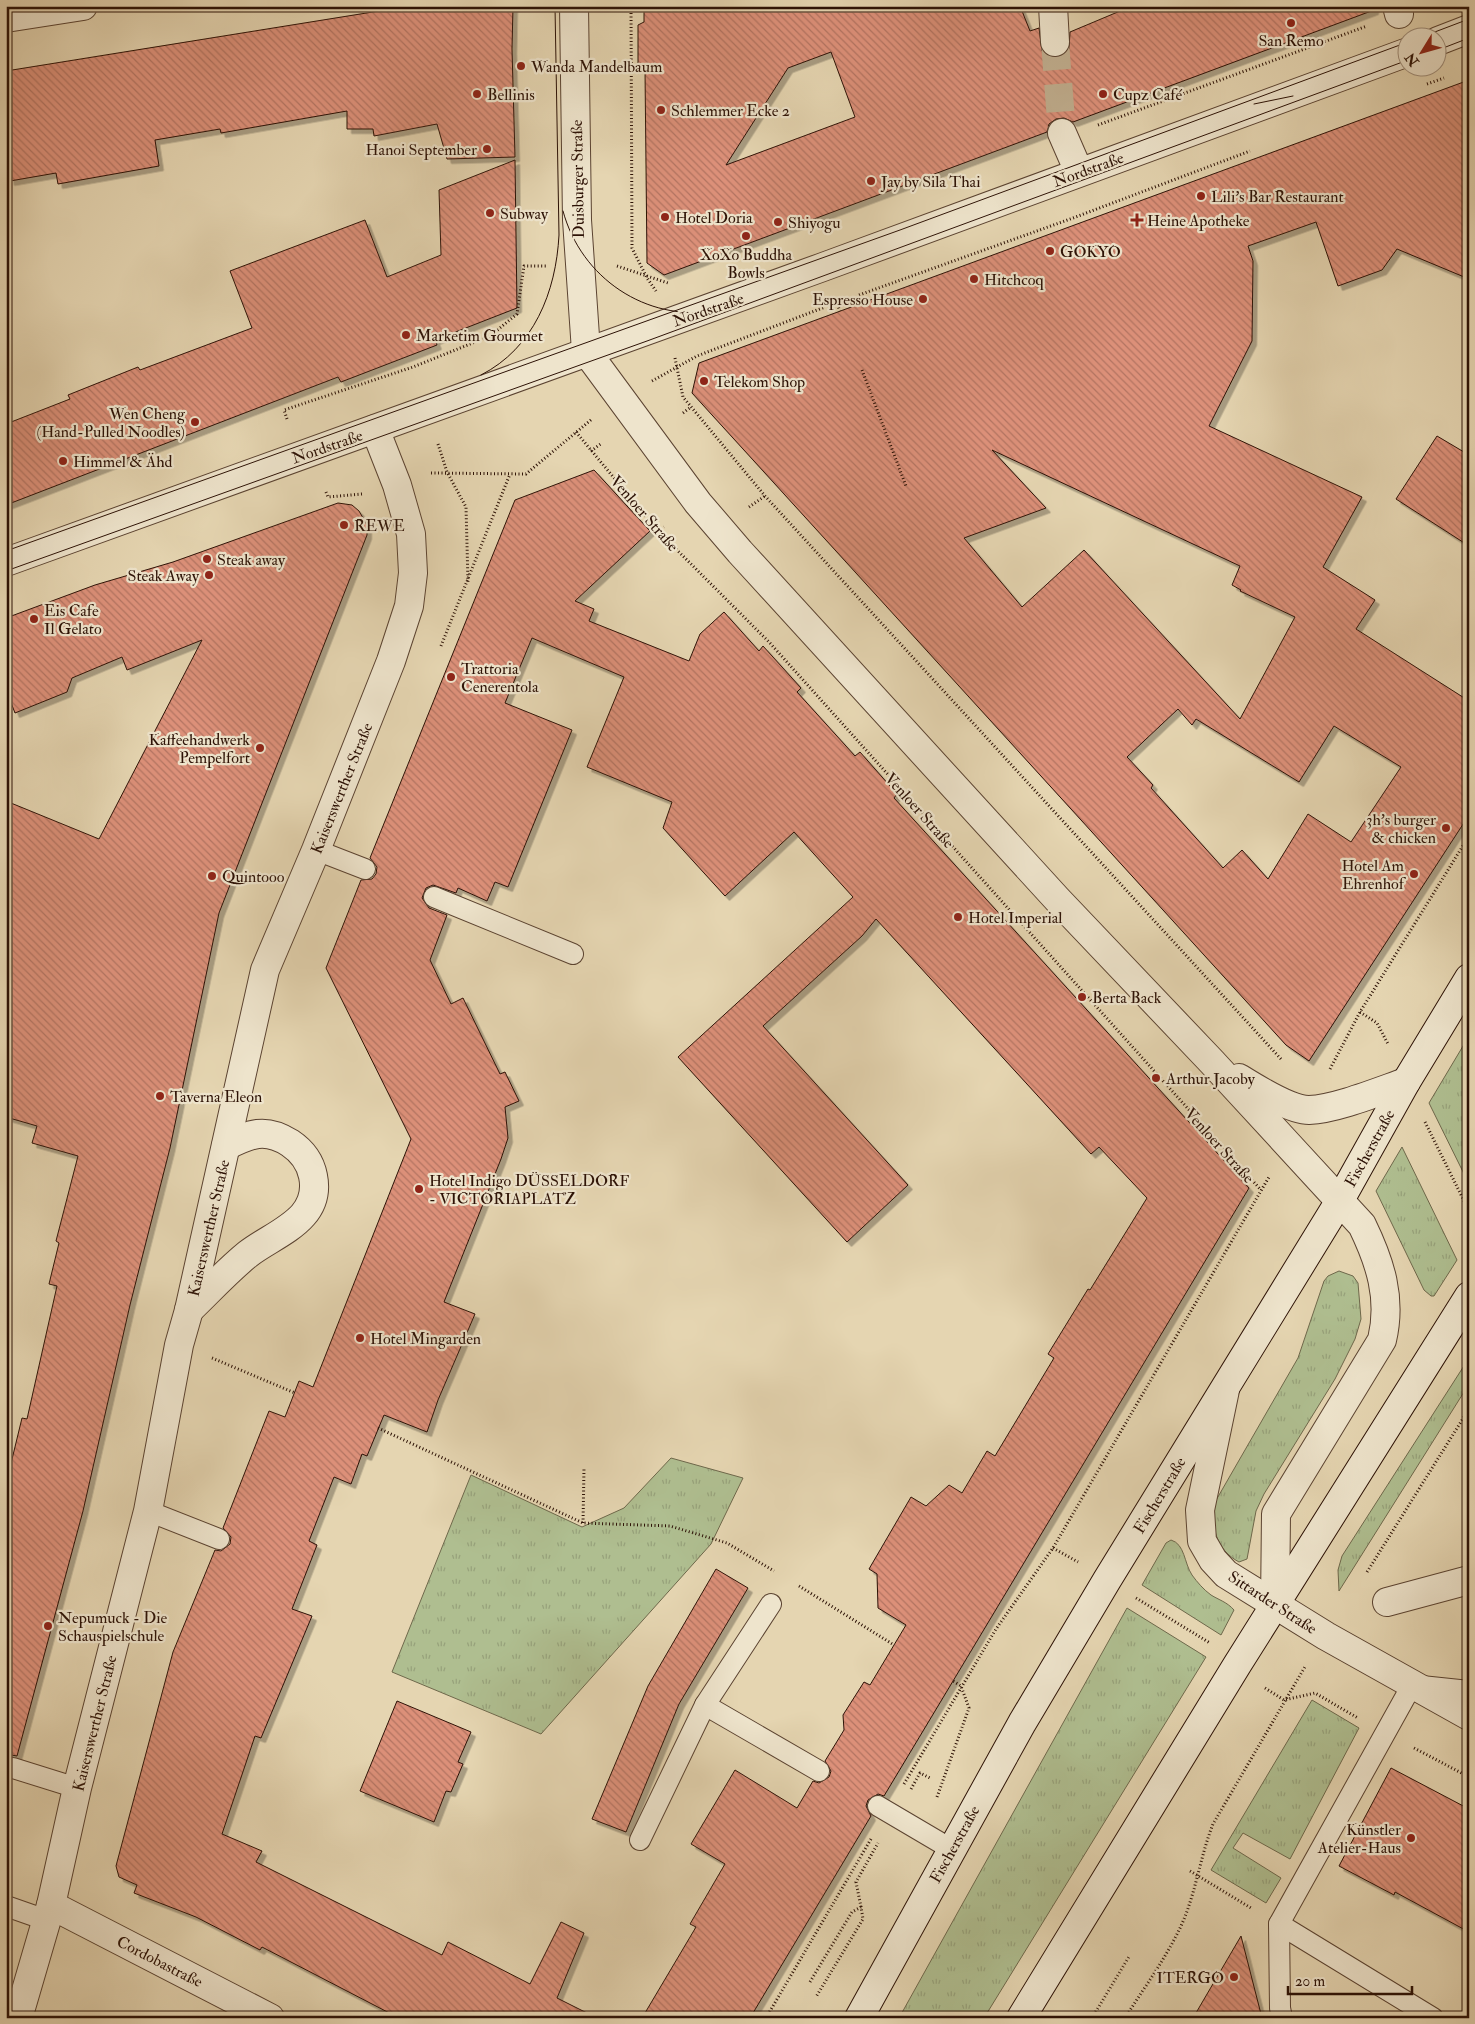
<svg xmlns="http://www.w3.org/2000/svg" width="1475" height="2024" viewBox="0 0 1475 2024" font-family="'IM FELL Double Pica',serif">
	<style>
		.grass { fill: url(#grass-tufts); stroke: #6e684b }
		.building { fill: url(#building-back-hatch); stroke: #2d1206; fill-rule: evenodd; filter: url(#shadow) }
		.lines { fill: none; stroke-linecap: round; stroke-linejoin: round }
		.pedestrian-tunnel { stroke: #c0ae8f; stroke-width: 28; stroke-dasharray: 28 14; stroke-linecap: butt }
		.service-casing { stroke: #5b4331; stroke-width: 22 }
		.pedestrian-casing { stroke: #5b4331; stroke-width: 30 }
		.minor-casing { stroke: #5b4331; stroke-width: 30 }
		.tertiary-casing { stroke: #5b4331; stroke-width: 30 }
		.secondary-casing { stroke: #2d1206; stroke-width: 30 }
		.path { stroke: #2d1206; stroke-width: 3; stroke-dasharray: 1 2.5; stroke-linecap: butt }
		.service { stroke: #eee4cc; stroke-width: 20 }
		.pedestrian { stroke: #eee4cc; stroke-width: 28 }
		.minor { stroke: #eee4cc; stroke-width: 28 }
		.tertiary { stroke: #eee4cc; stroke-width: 28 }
		.secondary { stroke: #eee4cc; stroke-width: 28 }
		.tram { stroke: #2d1206; stroke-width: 1 }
		.poi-dot { fill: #8f2418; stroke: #eee4cc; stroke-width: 2 }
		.labels { text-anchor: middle; stroke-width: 4.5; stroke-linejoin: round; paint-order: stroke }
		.poi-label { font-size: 16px; fill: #2d1206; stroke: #eee4cc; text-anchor: start }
		.street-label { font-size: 16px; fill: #2d1206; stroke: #eee4cc }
	</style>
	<defs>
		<pattern id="grass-tufts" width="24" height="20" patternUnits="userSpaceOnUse" patternTransform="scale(1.25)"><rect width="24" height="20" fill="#afbe90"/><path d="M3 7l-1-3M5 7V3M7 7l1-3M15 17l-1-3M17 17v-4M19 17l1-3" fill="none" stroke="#97a27b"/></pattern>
		<pattern id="building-back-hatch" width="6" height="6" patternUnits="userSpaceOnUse" patternTransform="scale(1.25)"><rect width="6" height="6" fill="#dc9079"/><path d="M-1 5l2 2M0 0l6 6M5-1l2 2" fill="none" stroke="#b37461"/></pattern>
		<filter id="shadow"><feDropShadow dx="4.5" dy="4.5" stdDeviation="0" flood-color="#0004"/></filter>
	</defs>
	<rect width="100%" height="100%" fill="#e5d5b1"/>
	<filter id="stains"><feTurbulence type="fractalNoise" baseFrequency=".004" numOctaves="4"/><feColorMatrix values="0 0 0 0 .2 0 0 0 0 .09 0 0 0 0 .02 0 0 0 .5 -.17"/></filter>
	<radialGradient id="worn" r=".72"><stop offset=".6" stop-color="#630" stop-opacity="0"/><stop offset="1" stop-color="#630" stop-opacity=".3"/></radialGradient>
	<g class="grass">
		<polygon points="1469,1036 1469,1184 1429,1103"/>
		<polygon points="1402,1147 1457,1260 1434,1296 1431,1296 1424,1290 1376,1191"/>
		<path d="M1339,1271L1353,1276L1358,1283L1361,1319L1355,1339L1335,1379L1264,1494L1256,1511L1247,1559L1239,1562C1216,1550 1210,1525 1215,1502L1298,1358L1324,1281L1328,1276Z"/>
		<polygon points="1469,1358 1469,1384 1339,1591 1338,1570 1342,1556"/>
		<polygon points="671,1458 743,1478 711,1544 541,1734 392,1672 471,1475 582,1527 624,1508"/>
		<path d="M1171,1540C1185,1544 1184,1563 1192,1575C1197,1582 1204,1590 1211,1595C1219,1600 1227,1602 1234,1610L1221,1635L1142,1585L1166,1543Z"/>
		<polygon points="1127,1608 1206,1657 984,2018 899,2018"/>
		<polygon points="1312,1700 1359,1728 1290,1859 1243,1833 1233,1848 1281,1878 1266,1903 1211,1870"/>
	</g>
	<g class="building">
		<polygon points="410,6 513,6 512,49 515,157 447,159 437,124 374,136 373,129 347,129 347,111 221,133 220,129 155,140 159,166 58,184 56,173 10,181 6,158 6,71"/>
		<path d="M644,6H1020L1030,31L1039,28L1042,51L1048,56L1055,58L1063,55L1069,49L1070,32L1132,6H1374V10L1073,122L1064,118L1056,119L1049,124L1047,132L664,275L647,263L645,70L638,66V25L644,22ZM831,52L855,117L726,165L788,68Z"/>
		<path d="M1469,80V279L1397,249L1382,270L1338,286L1316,222L1248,246L1253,261L1252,341L1209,426L1362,497L1323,567L1375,600L1356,629L1469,701V815L1309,1061L1286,1045L692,393L699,363ZM992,450L1240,566L1232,585L1241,590L1240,591L1295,617L1240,719L1084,550L1022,607L964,538L1046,508ZM1178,709L1192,725L1196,719L1299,782L1334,726L1401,767L1351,842L1308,814L1268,879L1242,850L1223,868L1151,788L1153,785L1127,757Z"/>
		<polygon points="515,160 517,308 435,340 437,345 341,382 338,377 6,505 6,424 70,399 68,395 138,367 140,370 252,328 230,271 365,220 387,277 441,255 439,190"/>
		<polygon points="1437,436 1469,455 1469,546 1396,499"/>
		<polygon points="594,470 650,531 575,601 594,609 589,621 689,661 700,634 724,612 759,651 763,646 801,688 797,692 855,756 860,752 897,794 894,798 1249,1188 884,1796 878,1794 868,1800 866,1806 871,1816 750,2018 642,2018 696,1927 690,1924 725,1864 691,1844 735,1770 797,1808 813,1781 819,1783 829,1777 831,1771 825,1761 844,1730 843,1715 864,1682 870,1685 906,1625 878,1608 877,1574 869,1569 911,1497 926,1506 949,1485 962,1493 987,1451 995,1456 1054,1358 1048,1354 1088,1289 1090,1290 1147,1198 1099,1147 1091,1154 876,919 862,936 763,1026 908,1185 847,1242 678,1057 853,897 794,832 725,896 663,828 672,802 587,767 624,677 532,638 505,703 572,730 508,887 495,882 487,901 458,888 456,893 433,885 426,888 422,898 429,908 447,915 430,960 451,1004 463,998 500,1074 505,1072 519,1101 505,1107 508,1138 501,1159 444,1302 475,1314 438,1400 427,1432 384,1415 367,1456 362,1454 351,1484 334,1477 309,1541 317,1545 292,1609 312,1616 261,1738 255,1736 222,1834 262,1851 256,1862 442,1955 448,1942 530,1984 561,1922 584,1933 557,1998 597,2018 399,2018 262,1947 260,1950 196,1917 134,1893 137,1885 119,1877 116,1866 173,1652 215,1550 221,1551 230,1544 231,1537 223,1528 269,1411 285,1417 299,1381 313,1387 411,1139 326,968 361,880 372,879 376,874 377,867 370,858 515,500"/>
		<polygon points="338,503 352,505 359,511 367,525 367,535 219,913 170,1148 130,1305 83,1511 17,1756 6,1754 6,1484 22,1418 27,1419 57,1286 49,1284 59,1243 56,1241 78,1156 32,1143 37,1126 6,1117 6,801 99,839 202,640 127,670 122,657 72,678 67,692 15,713 6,690 6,618 95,585 173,562"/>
		<polygon points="716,1569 748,1588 679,1704 626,1832 592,1819 648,1686"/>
		<polygon points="397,1701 471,1732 458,1762 463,1764 451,1792 446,1791 434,1822 360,1791"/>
		<polygon points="1391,1768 1469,1809 1469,1932 1395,1892 1394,1895 1339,1866"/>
		<polygon points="1241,1936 1262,2018 1193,2018"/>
	</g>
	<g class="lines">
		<polyline class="pedestrian-tunnel" points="1055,42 1062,133"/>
		<g class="service-casing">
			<g id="service">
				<polyline points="316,850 365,869"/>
				<polyline points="434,897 573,954"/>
				<polyline points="148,1511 219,1539"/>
				<polyline points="705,1705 819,1771"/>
				<polyline points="13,1768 77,1788"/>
				<polyline points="878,1806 951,1849"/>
				<polyline points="640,1840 705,1705 771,1604"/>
				<polyline points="6,1906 46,1920"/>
				<polyline points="1279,1924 1280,2008 1282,2018"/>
				<polyline points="1433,2018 1279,1924 1412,1685 1469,1691"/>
			</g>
		</g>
		<g class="pedestrian-casing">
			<g id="pedestrian">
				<polyline points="1053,6 1055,42"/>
				<polyline points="1397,6 1399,14"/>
				<polyline points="1062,133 1079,172"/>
				<polyline points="1387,1602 1469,1580"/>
			</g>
		</g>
		<g class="minor-casing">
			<g id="minor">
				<polyline points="6,18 83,6"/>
				<polyline points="1438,41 1469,29"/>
				<polyline points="6,562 823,267 1408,52"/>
				<path d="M189,1310C208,1292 227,1271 248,1254C275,1233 322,1220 313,1176C310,1161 302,1151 290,1143C265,1127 250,1134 226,1146"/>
				<polyline points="1225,1390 1200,1510 1202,1541 1213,1560 1226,1574 1326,1636 1469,1716"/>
				<polyline points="51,1905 270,2018"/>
				<polyline points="18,2018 51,1905 77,1788 148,1511 179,1345 189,1310 265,970 316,850 391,661 409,606 413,573 411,534 397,485 375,429"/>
			</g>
		</g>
		<g class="tertiary-casing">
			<g id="tertiary">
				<path d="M574,6L577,220L586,351L698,503L740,552L1057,899L1212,1062L1362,1225C1380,1262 1392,1298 1382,1340L1276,1514L1275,1605"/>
				<path d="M1239,1078C1255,1088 1290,1110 1309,1110C1336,1109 1380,1091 1406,1082"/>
			</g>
		</g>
		<g class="secondary-casing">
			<g id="secondary">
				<polyline points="859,2018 1022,1723 1107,1580 1339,1202 1406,1082 1469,978"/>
				<polyline points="1021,2018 1237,1665 1469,1296"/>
			</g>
		</g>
		<g class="path">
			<polyline points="631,6 632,248 647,278 656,291"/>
			<polyline points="1427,84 1444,78"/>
			<polyline points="1098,125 1367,26"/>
			<polyline points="617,266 668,283"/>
			<polyline points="859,295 1073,218 1250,151"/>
			<polyline points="836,301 840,311"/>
			<polyline points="675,358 683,397 765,496 1281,1059"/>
			<polyline points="862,370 906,486"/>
			<polyline points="652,381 697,356 825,307"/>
			<polyline points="683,413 691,407"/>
			<polyline points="287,419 284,410 413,367 490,336 517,314 524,266 546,266"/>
			<polyline points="576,432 658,531 769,642 1261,1190"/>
			<polyline points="438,444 447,472 466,507 468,582"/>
			<polyline points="591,451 602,443"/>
			<polyline points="431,473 526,474 592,419"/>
			<polyline points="326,492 328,497 362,494"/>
			<polyline points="749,507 765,496"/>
			<polyline points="658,531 664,527"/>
			<polyline points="441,646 510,474"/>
			<polyline points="1360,1012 1377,1023 1388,1044"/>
			<polyline points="1330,1069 1360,1012 1469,836"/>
			<polyline points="1425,1122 1469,1211"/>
			<polyline points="212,1358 295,1393"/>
			<polyline points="378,1428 583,1523 670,1526 727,1543 774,1571"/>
			<polyline points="583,1523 584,1468"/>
			<polyline points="1053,1548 1078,1562"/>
			<polyline points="1367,1572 1469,1409"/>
			<polyline points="799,1586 894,1645"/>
			<polyline points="1136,1598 1210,1643"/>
			<polyline points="1265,1688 1284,1700 1315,1693 1358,1718"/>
			<polyline points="1414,1748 1469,1777"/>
			<polyline points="904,1784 996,1629 1053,1548 1269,1177"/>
			<polyline points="911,1789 920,1773 930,1778"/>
			<polyline points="937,1797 969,1708 961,1686 953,1681"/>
			<polyline points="1190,1871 1251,1908"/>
			<polyline points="861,1907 856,1882 878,1843"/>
			<polyline points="810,1982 852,1912 861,1907 863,1919 816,1997"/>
			<polyline points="766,2018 871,1839"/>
			<polyline points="1092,2018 1130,1955"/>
			<path d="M1125,2018C1144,1988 1166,1958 1181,1926C1196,1893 1200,1857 1213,1824L1306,1665"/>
		</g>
		<use href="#service" class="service"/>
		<use href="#pedestrian" class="pedestrian"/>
		<use href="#minor" class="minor"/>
		<use href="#tertiary" class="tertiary"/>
		<use href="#secondary" class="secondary"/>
		<g class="tram">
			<polyline points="1419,38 1469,19"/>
			<polyline points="1438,50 1469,38"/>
			<polyline points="1254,104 1293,96"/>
			<path d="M563,211C581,278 646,322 715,311"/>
			<path d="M481,375C534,348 556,292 559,235L555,6"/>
			<polyline points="6,551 900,230 1408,42"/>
			<polyline points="6,571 647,341 1408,60"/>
		</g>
	</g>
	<g class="poi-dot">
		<circle cx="1291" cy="23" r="5"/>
		<circle cx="521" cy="66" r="5"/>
		<circle cx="477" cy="94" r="5"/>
		<circle cx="1103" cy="94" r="5"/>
		<circle cx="661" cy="110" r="5"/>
		<circle cx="487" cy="149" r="5"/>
		<circle cx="871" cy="181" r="5"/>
		<circle cx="1201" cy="196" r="5"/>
		<circle cx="490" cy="213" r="5"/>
		<circle cx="665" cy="217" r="5"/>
		<path d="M1134.5 212.5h5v5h5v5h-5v5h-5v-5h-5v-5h5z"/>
		<circle cx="778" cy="222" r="5"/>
		<circle cx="746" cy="236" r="5"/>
		<circle cx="1050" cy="251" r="5"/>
		<circle cx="974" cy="279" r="5"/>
		<circle cx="923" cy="299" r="5"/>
		<circle cx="406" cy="335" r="5"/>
		<circle cx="704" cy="381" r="5"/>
		<circle cx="195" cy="422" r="5"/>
		<circle cx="63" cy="461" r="5"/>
		<circle cx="344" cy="525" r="5"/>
		<circle cx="207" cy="559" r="5"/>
		<circle cx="209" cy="575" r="5"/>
		<circle cx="34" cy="619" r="5"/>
		<circle cx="451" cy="677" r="5"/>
		<circle cx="260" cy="748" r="5"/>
		<circle cx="1446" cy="828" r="5"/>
		<circle cx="1414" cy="874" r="5"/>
		<circle cx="212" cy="876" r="5"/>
		<circle cx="958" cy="917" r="5"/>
		<circle cx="1082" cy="997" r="5"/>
		<circle cx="1156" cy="1078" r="5"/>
		<circle cx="160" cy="1096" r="5"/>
		<circle cx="419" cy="1189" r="5"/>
		<circle cx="360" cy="1338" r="5"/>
		<circle cx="48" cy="1626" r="5"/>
		<circle cx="1411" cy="1838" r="5"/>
		<circle cx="1234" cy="1977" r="5"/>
	</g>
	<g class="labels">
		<g class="poi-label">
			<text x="1291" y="46" text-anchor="middle">San Remo</text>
			<text x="531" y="72">Wanda Mandelbaum</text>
			<text x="487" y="100">Bellinis</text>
			<text x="1113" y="100">Cupz Café</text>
			<text x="671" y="116">Schlemmer Ecke 2</text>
			<text x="477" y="155" text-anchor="end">Hanoi September</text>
			<text x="881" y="187">Jay by Sila Thai</text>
			<text x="1211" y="202">Lili’s Bar Restaurant</text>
			<text x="500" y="219">Subway</text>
			<text x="675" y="223">Hotel Doria</text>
			<text x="1147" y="226">Heine Apotheke</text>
			<text x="788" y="228">Shiyogu</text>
			<text x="1060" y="257">GOKYO</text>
			<text x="746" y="260" text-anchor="middle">XoXo Buddha<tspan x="746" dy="18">Bowls</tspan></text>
			<text x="984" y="285">Hitchcoq</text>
			<text x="913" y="305" text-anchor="end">Espresso House</text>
			<text x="416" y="341">Marketim Gourmet</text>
			<text x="714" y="387">Telekom Shop</text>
			<text x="185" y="419" text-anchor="end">Wen Cheng<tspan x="185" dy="18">(Hand-Pulled Noodles)</tspan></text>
			<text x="73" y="467">Himmel &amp; Ähd</text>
			<text x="354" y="531">REWE</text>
			<text x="217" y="565">Steak away</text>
			<text x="199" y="581" text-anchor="end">Steak Away</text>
			<text x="44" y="616">Eis Cafe<tspan x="44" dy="18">Il Gelato</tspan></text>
			<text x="461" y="674">Trattoria<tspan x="461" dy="18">Cenerentola</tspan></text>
			<text x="250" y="745" text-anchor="end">Kaffeehandwerk<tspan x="250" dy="18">Pempelfort</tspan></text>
			<text x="1436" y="825" text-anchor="end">3h's burger<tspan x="1436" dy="18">&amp; chicken</tspan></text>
			<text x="1404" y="871" text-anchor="end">Hotel Am<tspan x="1404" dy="18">Ehrenhof</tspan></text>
			<text x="222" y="882">Quintooo</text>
			<text x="968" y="923">Hotel Imperial</text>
			<text x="1092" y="1003">Berta Back</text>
			<text x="1166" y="1084">Arthur Jacoby</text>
			<text x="170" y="1102">Taverna Eleon</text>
			<text x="429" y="1186">Hotel Indigo DÜSSELDORF<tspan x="429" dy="18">- VICTORIAPLATZ</tspan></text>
			<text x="370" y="1344">Hotel Mingarden</text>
			<text x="58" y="1623">Nepumuck - Die<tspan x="58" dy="18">Schauspielschule</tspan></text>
			<text x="1401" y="1835" text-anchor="end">Künstler<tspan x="1401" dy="18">Atelier-Haus</tspan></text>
			<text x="1224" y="1983" text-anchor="end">ITERGO</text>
		</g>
		<g class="street-label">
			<text transform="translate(1088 169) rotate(-20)" y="6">Nordstraße</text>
			<text transform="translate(577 179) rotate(-91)" y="6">Duisburger Straße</text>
			<text transform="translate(708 309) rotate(-19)" y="6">Nordstraße</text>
			<text transform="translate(327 446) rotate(-19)" y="6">Nordstraße</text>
			<text transform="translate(645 513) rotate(49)" y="6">Venloer Straße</text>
			<text transform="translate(341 788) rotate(-68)" y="6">Kaiserswerther Straße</text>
			<text transform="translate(920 810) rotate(48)" y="6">Venloer Straße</text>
			<text transform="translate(1220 1145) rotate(48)" y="6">Venloer Straße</text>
			<text transform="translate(1369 1148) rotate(-61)" y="6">Fischerstraße</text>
			<text transform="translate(208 1228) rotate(-77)" y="6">Kaiserswerther Straße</text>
			<text transform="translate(1159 1495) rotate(-59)" y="6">Fischerstraße</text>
			<text transform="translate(1273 1602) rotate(33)" y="6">Sittarder Straße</text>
			<text transform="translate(94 1723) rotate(-76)" y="6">Kaiserswerther Straße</text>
			<text transform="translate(954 1844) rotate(-61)" y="6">Fischerstraße</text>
			<text transform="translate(160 1961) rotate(27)" y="6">Cordobastraße</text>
		</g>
	</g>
	<rect width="1475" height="2024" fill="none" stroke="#e5d5b1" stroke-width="25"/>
	<rect x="8" y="8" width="1460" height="2009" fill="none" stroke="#2d1206" stroke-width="2.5"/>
	<rect x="12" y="12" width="1450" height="1999" fill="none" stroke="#2d1206"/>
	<g transform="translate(1422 52) rotate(233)"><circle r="24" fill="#eee4cc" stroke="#a1907d"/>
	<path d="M0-4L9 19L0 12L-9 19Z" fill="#8f2418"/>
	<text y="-8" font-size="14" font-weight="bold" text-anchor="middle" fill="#2d1206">N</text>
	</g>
	<path d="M1288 1986v8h124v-8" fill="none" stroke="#2d1206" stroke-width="2.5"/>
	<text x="1295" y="1986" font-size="15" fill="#2d1206" stroke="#eee4cc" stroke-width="4" paint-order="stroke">20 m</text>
	<rect width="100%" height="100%" filter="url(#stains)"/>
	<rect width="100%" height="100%" fill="url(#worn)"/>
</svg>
